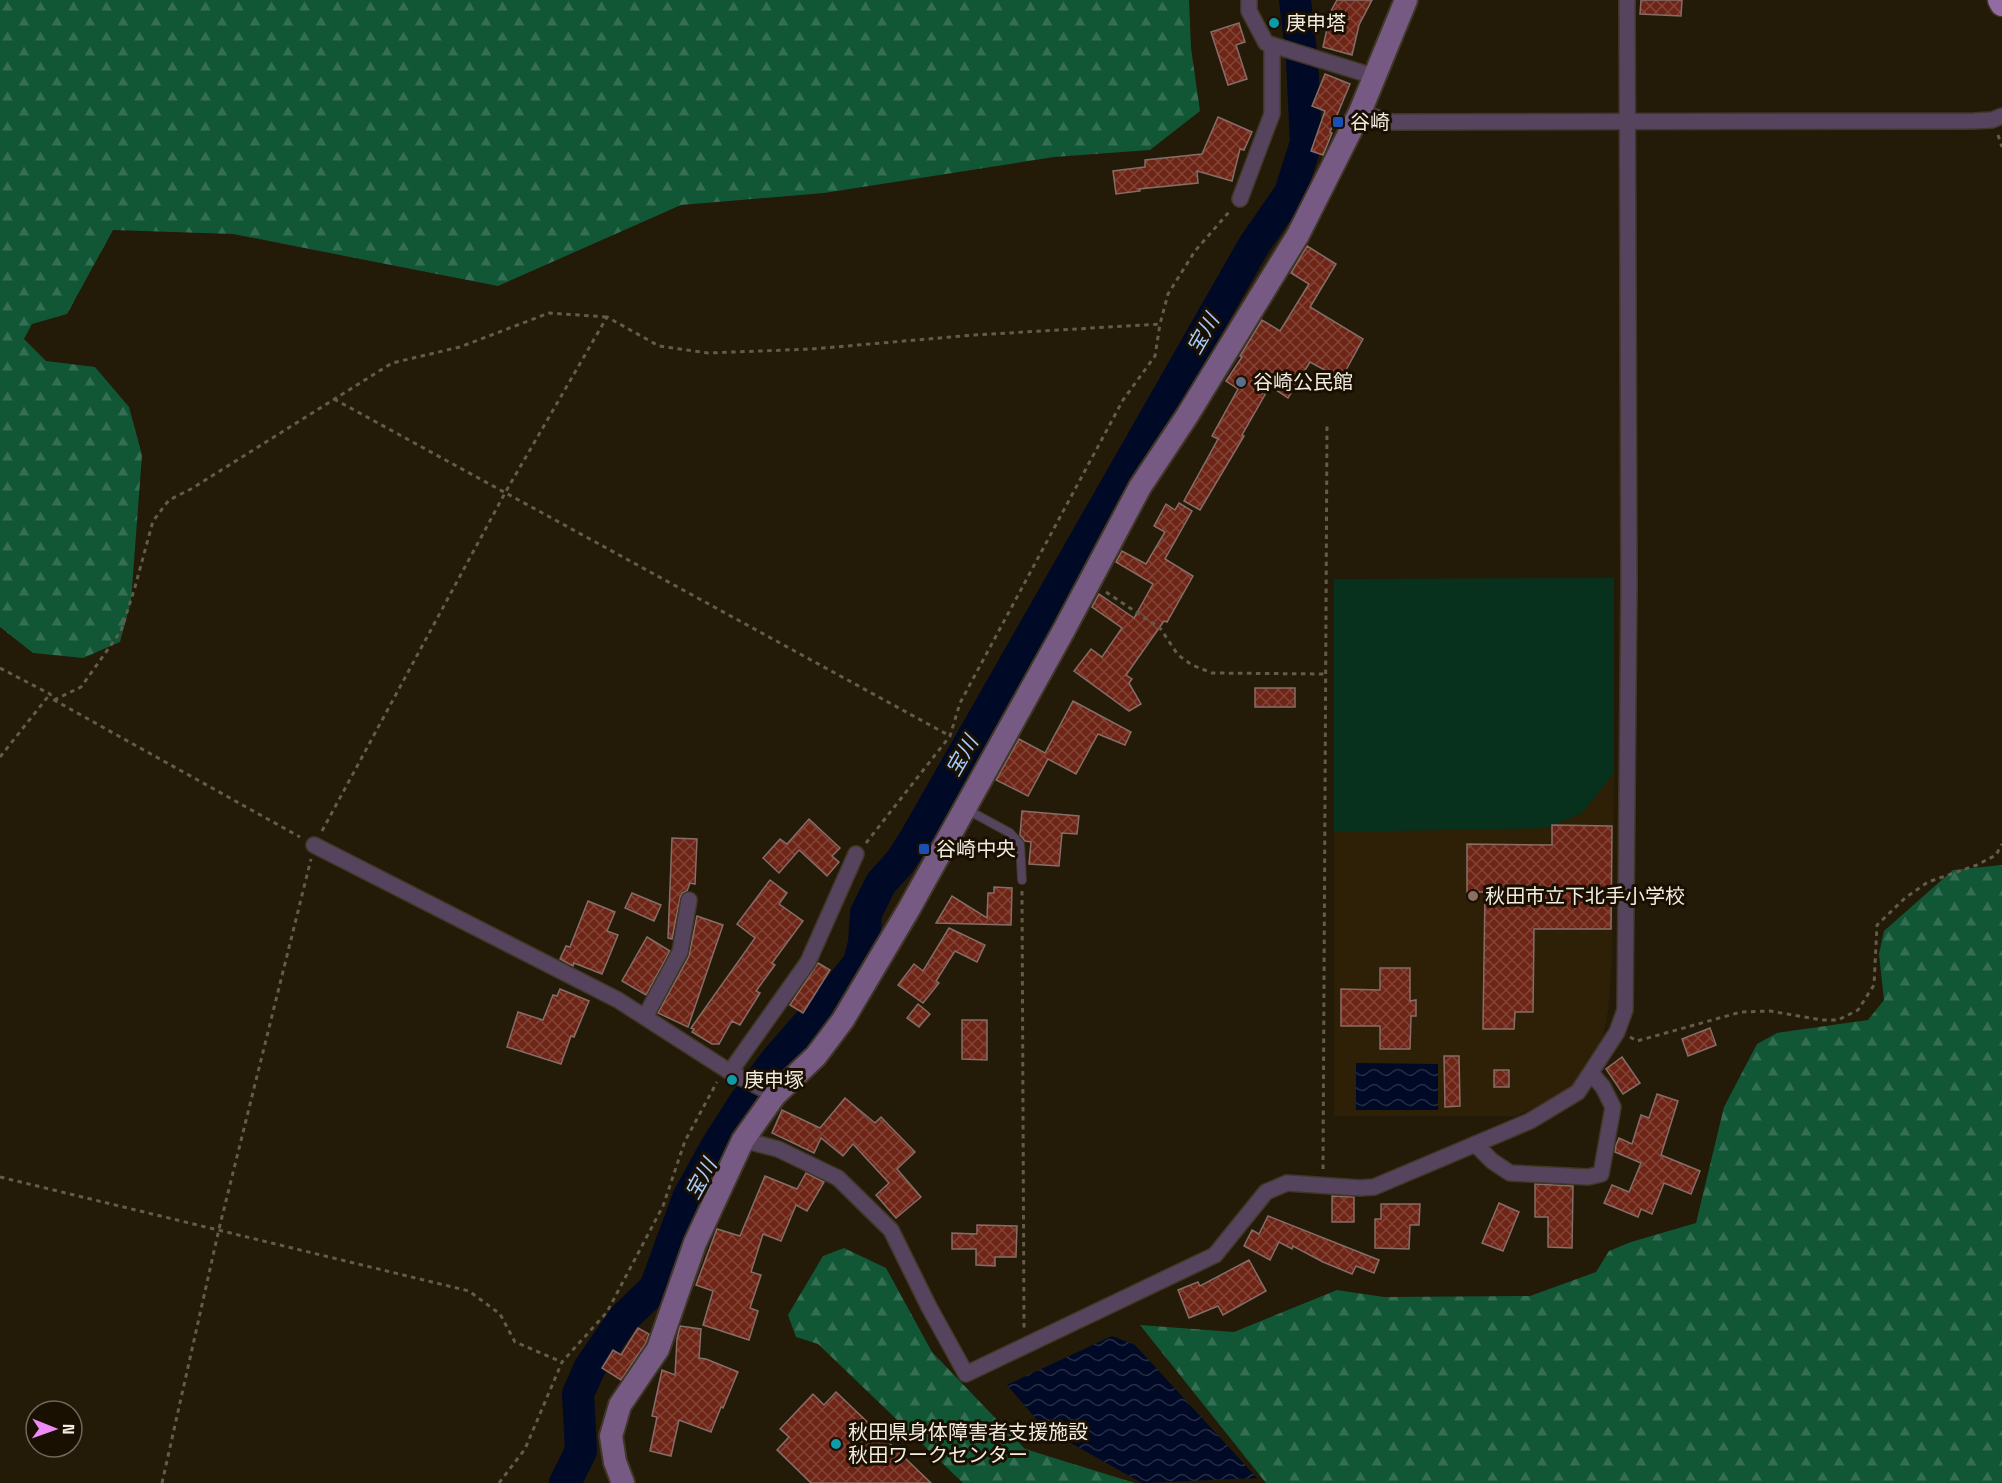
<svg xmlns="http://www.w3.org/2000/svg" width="2002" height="1483" viewBox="0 0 2002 1483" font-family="'Space Grotesk','Noto Sans JP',sans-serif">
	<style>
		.built { fill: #2d2007 }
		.forest { fill: url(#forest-firs) }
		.park { fill: #07301d }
		.water { fill: url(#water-waves) }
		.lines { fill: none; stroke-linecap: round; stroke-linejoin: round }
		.river { stroke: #000925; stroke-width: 32 }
		.building { fill: url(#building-cross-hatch); stroke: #866d68; stroke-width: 1.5 }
		.lane-casing { stroke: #403726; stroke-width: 10 }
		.street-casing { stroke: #403726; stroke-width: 18 }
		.secondary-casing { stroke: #403726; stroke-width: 26 }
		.primary-casing { stroke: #403726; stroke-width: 27 }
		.path { stroke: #635b4b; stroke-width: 3; stroke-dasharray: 4.5 4.5; stroke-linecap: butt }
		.lane { stroke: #56445e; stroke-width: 8 }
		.street { stroke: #56445e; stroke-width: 15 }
		.secondary { stroke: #775a84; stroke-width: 22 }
		.primary { stroke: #916ba2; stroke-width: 24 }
		.culture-dot { fill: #0f9aa8; stroke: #1a1002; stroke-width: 2 }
		.transit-dot { fill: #1a4fb4; stroke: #1a1002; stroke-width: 2 }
		.service-dot { fill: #5c6f8a; stroke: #1a1002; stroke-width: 2 }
		.education-dot { fill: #8d6e63; stroke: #1a1002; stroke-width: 2 }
		.labels { text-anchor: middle; stroke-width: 6; stroke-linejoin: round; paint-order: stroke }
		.poi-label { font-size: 20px; fill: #f3ece1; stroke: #1a1002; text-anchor: start }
		.water-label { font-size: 21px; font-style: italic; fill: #a4ccfe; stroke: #1a1002 }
	</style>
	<defs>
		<pattern id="forest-firs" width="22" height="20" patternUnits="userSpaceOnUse" patternTransform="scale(1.5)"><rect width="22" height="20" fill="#115736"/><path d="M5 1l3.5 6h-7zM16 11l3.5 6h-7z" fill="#346f53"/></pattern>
		<pattern id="water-waves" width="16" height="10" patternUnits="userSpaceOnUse" patternTransform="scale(1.5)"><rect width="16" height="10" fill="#000925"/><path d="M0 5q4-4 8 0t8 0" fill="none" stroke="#262d44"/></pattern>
		<pattern id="building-cross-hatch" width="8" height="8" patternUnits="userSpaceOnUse" patternTransform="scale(1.5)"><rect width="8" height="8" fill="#6e2516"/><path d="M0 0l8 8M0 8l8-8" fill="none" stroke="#834538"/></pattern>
	</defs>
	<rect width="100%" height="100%" fill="#231a08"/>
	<polygon class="built" points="1614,578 1614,773 1612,960 1608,1011 1603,1036 1568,1092 1516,1116 1334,1116 1334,579"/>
	<g class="forest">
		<polygon points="0,0 1189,0 1191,48 1200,111 1150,150 1054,157 824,193 681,205 498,286 233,234 113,230 67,314 32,324 24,339 46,361 95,367 129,407 142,455 131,601 120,642 83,658 33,653 0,627"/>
		<polygon points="2002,865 2002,1483 1266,1483 1140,1325 1234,1332 1337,1290 1384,1297 1530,1296 1596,1272 1609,1251 1631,1242 1696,1223 1724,1107 1757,1044 1777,1033 1868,1020 1884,1000 1879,954 1884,931 1953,870"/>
		<polygon points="844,1248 886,1268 932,1352 1025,1449 1135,1483 963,1483 818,1344 796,1337 788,1315 823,1256"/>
	</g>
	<polygon class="park" points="1614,578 1614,773 1582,813 1546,828 1334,832 1334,579"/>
	<g class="water">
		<polygon points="1356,1063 1438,1064 1438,1110 1356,1110"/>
		<polygon points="1112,1336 1135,1345 1257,1478 1142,1483 1044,1428 1007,1385"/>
	</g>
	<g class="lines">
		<polyline class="river" points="565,1483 581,1451 578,1394 590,1367 623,1319 655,1288 688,1198 716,1147 744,1103 777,1059 828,1001 859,963 864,943 866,913 881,883 900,862 916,837 1254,245 1290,193 1306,143 1302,60 1295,0"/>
	</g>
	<g class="building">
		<polygon points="1337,0 1372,0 1359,25 1352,55 1323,47 1331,11"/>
		<polygon points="1641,0 1682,0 1681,16 1640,14"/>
		<polygon points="1239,23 1245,42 1236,45 1247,79 1228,85 1211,32"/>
		<polygon points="1325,74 1350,84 1330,132 1332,133 1323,155 1311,151 1325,111 1312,106"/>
		<polygon points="1218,117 1252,132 1244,150 1240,149 1232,181 1197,171 1198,183 1139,189 1140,191 1116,194 1113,171 1145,167 1145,160 1202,154"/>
		<polygon points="1307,246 1336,264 1310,307 1363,339 1341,379 1310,362 1288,398 1270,386 1242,435 1244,436 1200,510 1184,501 1218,439 1212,436 1238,389 1226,381 1242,357 1240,356 1262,320 1280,331 1309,284 1291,273"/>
		<polygon points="1179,503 1192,511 1165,559 1193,576 1167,622 1164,621 1126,675 1132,679 1129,683 1141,704 1129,711 1074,671 1091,649 1102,657 1122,628 1092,607 1099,594 1134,618 1153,584 1116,562 1122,551 1146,564 1165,532 1154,526 1166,504 1175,510"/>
		<rect x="1255" y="688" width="40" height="19"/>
		<polygon points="1073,701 1131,732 1125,745 1098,734 1076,774 1048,759 1028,796 996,780 1019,739 1045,753"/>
		<polygon points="1022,811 1079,816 1077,834 1062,833 1059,866 1029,864 1031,842 1025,841 1020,835"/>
		<polygon points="809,819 840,848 832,856 839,862 827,876 799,850 779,873 763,858 780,839 787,844"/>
		<polygon points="1552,825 1612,826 1611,929 1534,929 1533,1012 1515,1012 1514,1029 1483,1029 1485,892 1467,892 1467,844 1552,845"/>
		<polygon points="672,838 697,839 695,884 690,883 687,891 682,893 680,898 672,939 668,938"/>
		<polygon points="770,880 787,893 779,904 803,921 772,963 775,965 756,991 760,993 740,1025 732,1021 719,1044 712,1044 692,1032 694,1029 691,1028 755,938 737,924"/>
		<polygon points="994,887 1012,888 1011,925 936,923 952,896 987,918 988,893 994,893"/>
		<polygon points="632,893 661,905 654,921 625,908"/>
		<polygon points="588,901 615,912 607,931 618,935 602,974 574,963 573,966 560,959 566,946 570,947"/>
		<polygon points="697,916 723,925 688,1027 658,1013 689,956"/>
		<polygon points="949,928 985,945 977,962 955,951 936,981 939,983 923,1003 898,985 914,964 923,971"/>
		<polygon points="647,937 670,951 646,995 622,981"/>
		<polygon points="818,963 830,970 803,1013 790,1005"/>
		<polygon points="1380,968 1410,968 1410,1001 1416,1000 1416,1016 1411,1016 1410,1049 1380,1049 1380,1026 1341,1026 1341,989 1380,990"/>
		<polygon points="560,989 589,1001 574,1037 571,1036 561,1064 507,1047 518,1012 543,1020 553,995 557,996"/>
		<polygon points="918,1004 930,1014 919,1027 907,1018"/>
		<polygon points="962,1020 987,1020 987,1060 962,1059"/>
		<polygon points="1710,1028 1716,1045 1688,1056 1682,1039"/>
		<polygon points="1444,1056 1459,1056 1460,1106 1445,1107"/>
		<polygon points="1622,1057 1640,1083 1623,1094 1606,1069"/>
		<rect x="1494" y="1070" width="15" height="17"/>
		<polygon points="1657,1094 1678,1101 1661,1155 1700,1171 1691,1194 1664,1183 1652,1214 1641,1209 1638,1217 1604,1203 1612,1185 1629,1192 1641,1163 1615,1152 1616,1145 1619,1138 1632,1144 1641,1115 1649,1118"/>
		<polygon points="845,1098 875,1123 881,1117 915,1152 897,1169 921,1197 896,1218 876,1195 889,1183 853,1144 843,1156 821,1138 814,1153 772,1133 782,1110 820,1128"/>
		<polygon points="806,1173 824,1182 807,1211 796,1205 781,1241 763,1234 751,1272 761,1275 750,1308 758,1311 749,1340 703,1325 713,1291 696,1285 717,1229 740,1236 765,1176 797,1189"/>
		<polygon points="1535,1184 1573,1186 1572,1248 1548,1247 1548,1217 1535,1217"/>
		<polygon points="1332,1196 1354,1197 1354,1222 1332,1222"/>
		<polygon points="1499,1203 1519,1212 1503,1251 1482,1243"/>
		<polygon points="1381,1204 1420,1204 1419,1225 1410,1225 1409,1249 1375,1248 1375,1219 1381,1219"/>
		<polygon points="1268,1216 1379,1260 1374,1273 1356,1266 1352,1274 1323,1262 1293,1246 1292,1249 1279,1242 1270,1260 1244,1246 1252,1230 1259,1234"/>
		<polygon points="977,1225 1017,1226 1016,1257 995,1257 995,1266 976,1265 976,1249 952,1249 952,1233 977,1234"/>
		<polygon points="1249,1260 1266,1291 1223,1315 1218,1306 1189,1318 1178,1290 1198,1282 1200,1286"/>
		<polygon points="680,1326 701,1329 699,1358 706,1359 738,1372 723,1408 721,1407 711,1432 679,1420 671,1456 650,1451 657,1417 652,1416 662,1370 675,1375 677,1339"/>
		<polygon points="638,1328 649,1334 646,1343 621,1380 602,1368 613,1350 621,1355"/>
		<polygon points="836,1392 931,1483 811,1483 777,1450 789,1437 780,1429 813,1394 824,1405"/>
	</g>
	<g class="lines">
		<g class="lane-casing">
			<polyline id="lane" points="966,809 1010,833 1020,844 1022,880"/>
		</g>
		<g class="street-casing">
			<g id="street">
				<polyline points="1249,0 1249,11 1266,43 1373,76"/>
				<polyline points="1360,112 1392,122 1974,121 1992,120 2002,116"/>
				<polyline points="1240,199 1272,114 1272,46"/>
				<polyline points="314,845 618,1000 730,1072 775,1095"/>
				<polyline points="645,1017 680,952 689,900"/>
				<polyline points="730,1072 808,962 856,854"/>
				<polyline points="743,1140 778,1149 838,1178 891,1230 929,1307 966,1374 1215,1255 1266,1192 1287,1183 1360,1188 1374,1187 1530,1121 1578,1092 1617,1032 1625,1010 1629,586 1627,0"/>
				<polyline points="1475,1144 1492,1161 1510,1173 1588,1177 1601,1174 1613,1107 1603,1087 1591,1073"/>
			</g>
		</g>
		<g class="secondary-casing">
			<polyline id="secondary" points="623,1483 615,1462 611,1436 620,1405 658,1349 695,1243 743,1140 775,1095 816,1056 843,1020 909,909 1064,630 1140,487 1187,416 1298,235 1360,112 1406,0"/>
		</g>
		<g class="primary-casing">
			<polyline id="primary" points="2000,0 2002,4"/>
		</g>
		<g class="path">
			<polyline points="1998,135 2002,147"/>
			<polyline points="334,399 950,736"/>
			<polyline points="1106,592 1160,628 1178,655 1192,665 1212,673 1325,674"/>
			<polyline points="0,668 50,694 54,700 300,837"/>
			<polyline points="54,700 81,687 121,631 135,587 153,521 169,500 191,489 392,363 460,347 549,313 607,317"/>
			<polyline points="0,757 50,694"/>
			<polyline points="322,831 505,493 607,317 659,346 708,353 812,349 974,335 1160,324 1168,294 1195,251 1229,212"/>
			<polyline points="866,843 950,736 960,703 1123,400 1155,356 1160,324"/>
			<polyline points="1022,891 1024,1329"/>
			<polyline points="1630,1037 1637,1041 1741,1012 1770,1011 1822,1020 1838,1020 1858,1010 1874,985 1877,925 1905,898 1928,882 1977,865 1996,855 2002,844"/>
			<polyline points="1323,1169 1327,426"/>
			<polyline points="0,1177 469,1291 500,1314 515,1342 562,1362"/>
			<polyline points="162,1483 219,1229 311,859"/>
			<polyline points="499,1483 525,1449 562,1362 607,1312 663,1206 685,1141 717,1082"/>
		</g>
		<use href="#lane" class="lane"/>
		<use href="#street" class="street"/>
		<use href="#secondary" class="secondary"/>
		<use href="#primary" class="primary"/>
	</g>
	<g class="culture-dot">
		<circle cx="1274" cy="23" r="6"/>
		<circle cx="732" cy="1080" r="6"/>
		<circle cx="836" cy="1444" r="6"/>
	</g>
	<g class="transit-dot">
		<rect x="1332" y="116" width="12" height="12" rx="3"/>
		<rect x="918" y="843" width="12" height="12" rx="3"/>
	</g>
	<circle class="service-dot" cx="1241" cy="382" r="6"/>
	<circle class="education-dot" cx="1473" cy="896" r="6"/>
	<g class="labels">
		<g class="poi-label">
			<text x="1286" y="30">庚申塔</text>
			<text x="1350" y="129">谷崎</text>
			<text x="1253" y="389">谷崎公民館</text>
			<text x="936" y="856">谷崎中央</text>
			<text x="1485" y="903">秋田市立下北手小学校</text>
			<text x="744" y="1087">庚申塚</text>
			<text x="848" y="1439">秋田県身体障害者支援施設<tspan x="848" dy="23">秋田ワークセンター</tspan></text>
		</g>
		<g class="water-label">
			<text transform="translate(1203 334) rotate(-60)" y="7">宝川</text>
			<text transform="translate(962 756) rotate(-60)" y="7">宝川</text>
			<text transform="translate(701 1179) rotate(-61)" y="7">宝川</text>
		</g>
	</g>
	<g transform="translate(54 1429) rotate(91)"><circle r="28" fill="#1a1002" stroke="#71685b" stroke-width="1.5"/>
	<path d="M0-4.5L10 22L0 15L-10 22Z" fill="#ee8bf8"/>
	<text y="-9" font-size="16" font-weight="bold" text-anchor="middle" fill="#f3ece1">N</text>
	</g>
</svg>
